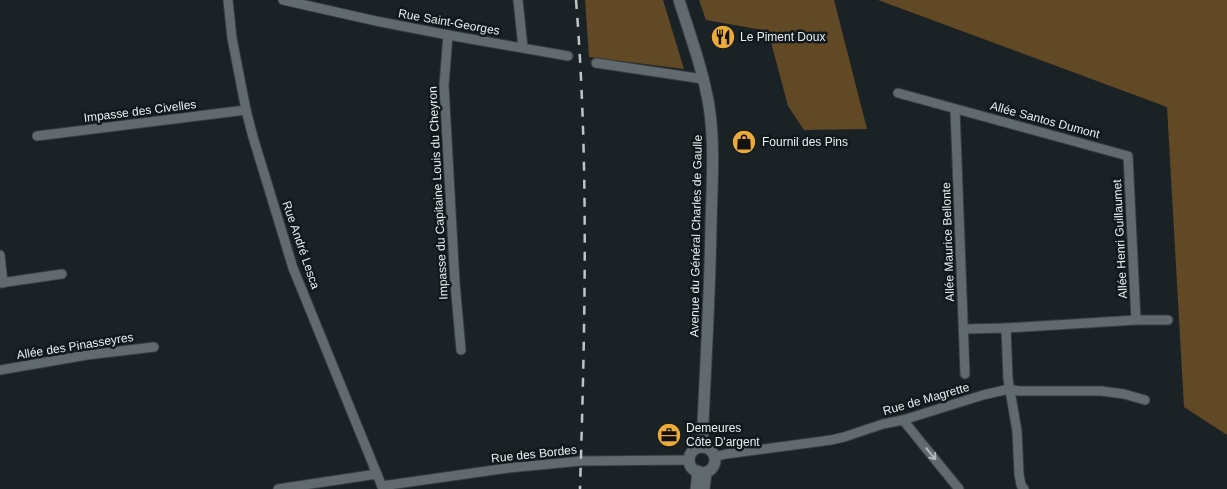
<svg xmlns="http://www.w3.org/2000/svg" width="1227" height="489" viewBox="0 0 1227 489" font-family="Arial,sans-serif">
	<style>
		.forest { fill: #604924 }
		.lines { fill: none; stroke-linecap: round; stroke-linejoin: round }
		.minor-casing { stroke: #383d41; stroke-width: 11 }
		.secondary-casing { stroke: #383d41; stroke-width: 13 }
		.minor { stroke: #616a6f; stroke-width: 9 }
		.secondary { stroke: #616a6f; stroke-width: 11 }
		.rail { stroke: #bfc4c8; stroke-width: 2.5; stroke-dasharray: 9 9; stroke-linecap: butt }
		.oneway { stroke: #b3b9bd }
		.labels { text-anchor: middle; stroke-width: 5; stroke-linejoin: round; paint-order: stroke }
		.street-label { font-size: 12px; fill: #e9eef1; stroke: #12191c }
		.poi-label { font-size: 12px; fill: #e9eef1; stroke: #12191c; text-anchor: start }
	</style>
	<rect width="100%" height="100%" fill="#1b2226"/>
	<g class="forest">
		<polygon points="585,0 663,0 684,69 589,57"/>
		<polygon points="699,0 834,0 867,129 804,130 788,106 768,31 706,20"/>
		<polygon points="878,0 1227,0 1227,435 1184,407 1167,107"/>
	</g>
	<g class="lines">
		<g class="minor-casing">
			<g id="minor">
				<polyline points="228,0 232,38 246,110 253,137 293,268 383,489"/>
				<polyline points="283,0 376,21 448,35 568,56"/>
				<polyline points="518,0 523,48"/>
				<polyline points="448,35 444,85 455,283 461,350"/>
				<polyline points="596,63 703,79"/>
				<polyline points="898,93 1128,156 1136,320"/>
				<polyline points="955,109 965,374"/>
				<polyline points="37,136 246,110"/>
				<polyline points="0,255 3,283"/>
				<polyline points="0,283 62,274"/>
				<polyline points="1006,328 1136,320 1168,320"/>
				<polyline points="964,329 1006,328 1008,379 1017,431 1019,474 1021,485 1024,489"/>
				<polyline points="0,370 87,355 154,347"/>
				<polyline points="903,420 959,489"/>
				<polyline points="714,457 726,454 831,440 844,437 883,424 903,420 983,395 1009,389 1019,391 1101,391 1124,394 1145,400"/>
				<polyline points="382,486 508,468 581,461 689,460"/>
				<polyline points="278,489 377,474"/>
			</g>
		</g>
		<g class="secondary-casing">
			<g id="secondary">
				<path d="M679,0C690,35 703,70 709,106C715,145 712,184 711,223C710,298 705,372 702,447"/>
				<circle cx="702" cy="460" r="13"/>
				<polyline points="696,489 698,471"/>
				<polyline points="704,489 706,472"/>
			</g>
		</g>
		<use href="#minor" class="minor"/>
		<use href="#secondary" class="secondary"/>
		<path class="rail" d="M576,0C589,163 585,326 580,489"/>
	</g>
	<defs><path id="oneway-shaft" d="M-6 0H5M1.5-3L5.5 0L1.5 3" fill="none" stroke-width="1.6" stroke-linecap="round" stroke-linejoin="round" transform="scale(1.25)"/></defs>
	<use class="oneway" href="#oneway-shaft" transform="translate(931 454) rotate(51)"/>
	<defs>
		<g id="restaurant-disc" transform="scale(1.25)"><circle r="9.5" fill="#ebaa39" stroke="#12191c"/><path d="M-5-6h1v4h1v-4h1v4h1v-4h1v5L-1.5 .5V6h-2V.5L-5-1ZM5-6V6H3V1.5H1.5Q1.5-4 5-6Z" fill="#111"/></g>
		<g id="shop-disc" transform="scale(1.25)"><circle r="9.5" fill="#ebaa39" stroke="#12191c"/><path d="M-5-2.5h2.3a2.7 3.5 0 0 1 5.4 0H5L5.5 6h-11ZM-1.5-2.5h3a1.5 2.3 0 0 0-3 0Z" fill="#111"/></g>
		<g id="office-disc" transform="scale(1.25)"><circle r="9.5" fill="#ebaa39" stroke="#12191c"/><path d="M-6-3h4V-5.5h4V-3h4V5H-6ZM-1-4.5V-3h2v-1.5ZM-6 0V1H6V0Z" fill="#111"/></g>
	</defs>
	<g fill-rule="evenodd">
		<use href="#restaurant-disc" x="723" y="37"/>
		<use href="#shop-disc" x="744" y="142"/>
		<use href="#office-disc" x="669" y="435"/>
	</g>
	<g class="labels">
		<g class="street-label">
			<text transform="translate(449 22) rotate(10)" y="4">Rue Saint-Georges</text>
			<text transform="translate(140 111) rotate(-7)" y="4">Impasse des Civelles</text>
			<text transform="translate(1045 120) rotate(15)" y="4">Allée Santos Dumont</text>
			<text transform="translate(438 193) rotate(-93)" y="4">Impasse du Capitaine Louis du Cheyron</text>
			<text transform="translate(696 236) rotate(-89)" y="4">Avenue du Général Charles de Gaulle</text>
			<text transform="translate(1120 239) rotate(-93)" y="4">Allée Henri Guillaumet</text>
			<text transform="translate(948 242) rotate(-92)" y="4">Allée Maurice Bellonte</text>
			<text transform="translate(301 245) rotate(71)" y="4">Rue André Lesca</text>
			<text transform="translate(75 346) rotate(-9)" y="4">Allée des Pinasseyres</text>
			<text transform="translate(926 399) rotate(-16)" y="4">Rue de Magrette</text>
			<text transform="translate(534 454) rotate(-6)" y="4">Rue des Bordes</text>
		</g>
		<g class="poi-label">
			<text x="740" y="41">Le Piment Doux</text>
			<text x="762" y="146">Fournil des Pins</text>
			<text x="686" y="432">Demeures<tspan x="686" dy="14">Côte D'argent</tspan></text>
		</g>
	</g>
</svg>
